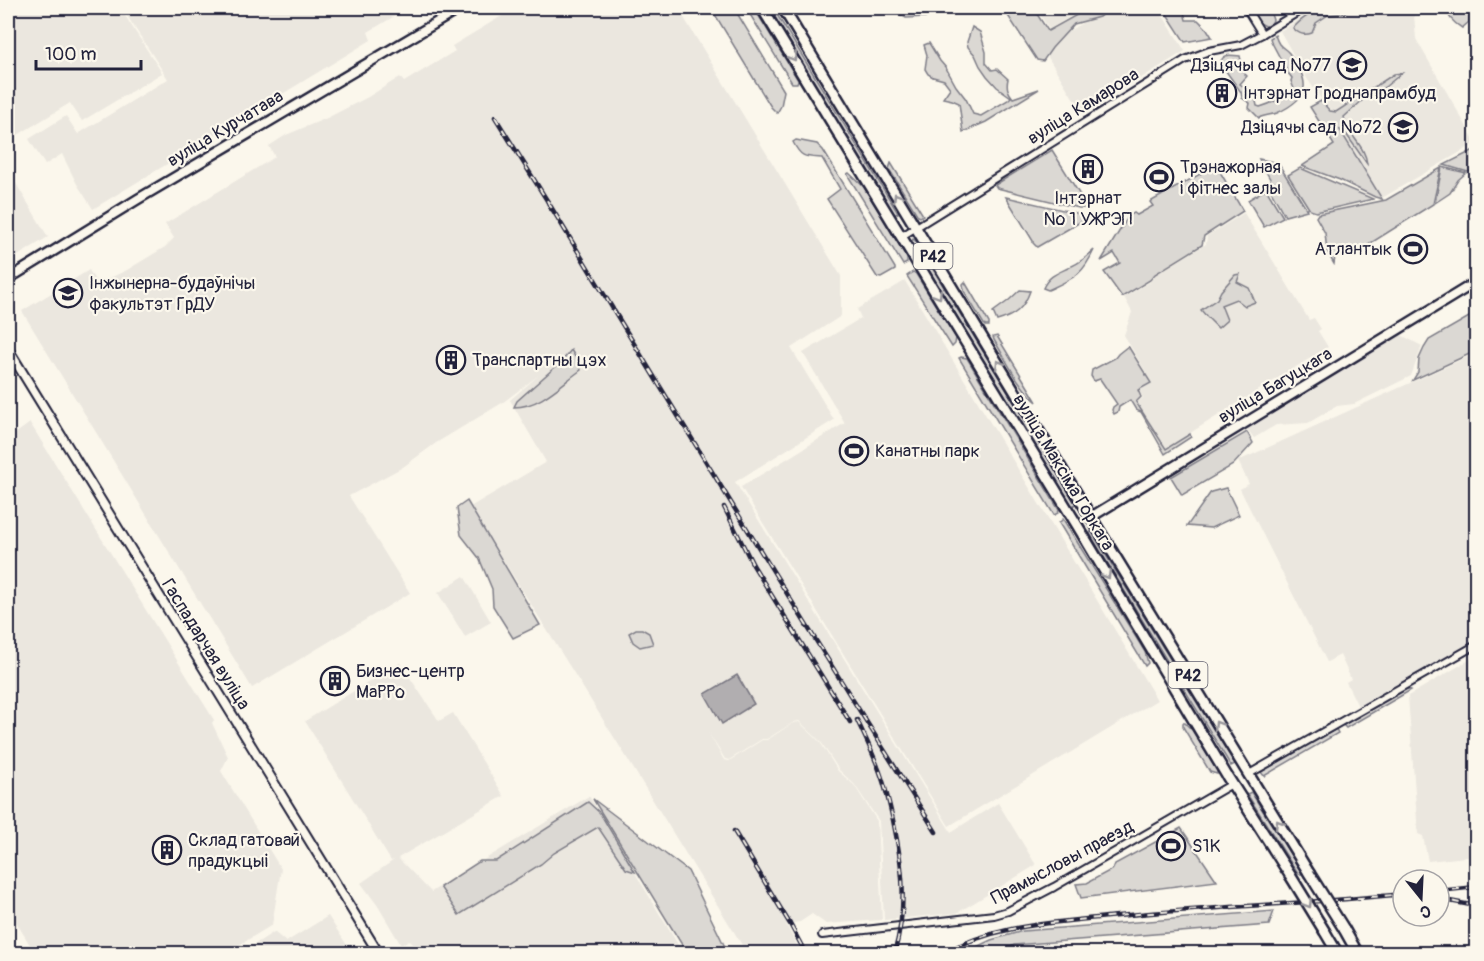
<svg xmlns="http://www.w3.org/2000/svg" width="1484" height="961" viewBox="0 0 1484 961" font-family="Pangolin,sans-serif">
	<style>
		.built { fill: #ebe7df }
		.green { fill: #dbd8d3; stroke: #7e7d87; stroke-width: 1.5 }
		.water { fill: #b1aeb0; stroke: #787681; stroke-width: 1.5 }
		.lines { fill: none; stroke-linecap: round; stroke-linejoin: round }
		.minor-casing { stroke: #22223b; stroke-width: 10 }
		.tertiary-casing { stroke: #22223b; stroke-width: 12 }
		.secondary-casing { stroke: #22223b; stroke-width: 13 }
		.primary-casing { stroke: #22223b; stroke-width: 14 }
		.minor { stroke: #fbf7ec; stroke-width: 6 }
		.tertiary { stroke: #fbf7ec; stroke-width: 8 }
		.secondary { stroke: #fbf7ec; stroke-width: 8 }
		.primary { stroke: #fbf7ec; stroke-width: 9 }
		.rail-casing { stroke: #22223b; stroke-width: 4.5 }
		.rail { stroke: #fbf7ec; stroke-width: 2; stroke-dasharray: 7; stroke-linecap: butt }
		.primary-bridge-casing { stroke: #22223b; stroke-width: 14; stroke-linecap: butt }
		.primary-bridge { stroke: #fbf7ec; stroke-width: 9 }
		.oneway { stroke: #99979c }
		.labels { text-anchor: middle; stroke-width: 4.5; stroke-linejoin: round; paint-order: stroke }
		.shield { fill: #fbf7ec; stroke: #636270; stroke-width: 1.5 }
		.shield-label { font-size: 16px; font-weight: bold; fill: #22223b }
		.poi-label { font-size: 18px; fill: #22223b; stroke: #fbf7ec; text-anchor: start }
		.street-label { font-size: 18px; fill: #22223b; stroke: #fbf7ec }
	</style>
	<rect width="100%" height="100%" fill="#fbf7ec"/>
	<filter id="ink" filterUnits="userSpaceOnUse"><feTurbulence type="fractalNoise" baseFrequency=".0167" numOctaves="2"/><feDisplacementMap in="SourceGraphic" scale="12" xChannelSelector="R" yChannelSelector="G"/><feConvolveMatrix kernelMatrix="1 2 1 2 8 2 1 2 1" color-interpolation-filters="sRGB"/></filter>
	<g filter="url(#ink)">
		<g class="built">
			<polygon points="8,8 120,8 162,73 82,121 70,103 8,141"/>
			<polygon points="122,8 408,8 368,32 371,40 93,209 77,184 62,154 45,165 29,139 66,116 78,134 168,79"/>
			<polygon points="515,8 678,8 841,276 841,316 791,348 834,420 735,482 951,832 998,803 1036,865 957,913 884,920 879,821 854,784 839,770 821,742 799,721 794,722 767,739 762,739 729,760 725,759 709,734 724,760 729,761 762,740 767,740 793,723 799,722 820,742 838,771 854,785 877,821 882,920 826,924 812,914 800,922 786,924 801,953 747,953 622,750 470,507 546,462 510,400 539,375 502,403 436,443 403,467 349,496 410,593 252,688 22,311 89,270 97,284 127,270 165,247 174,238 165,224 275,157 269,146 286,135 327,118 368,97 400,77 404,82 455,51 452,46"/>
			<polygon points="1036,8 1085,8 1049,29"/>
			<polygon points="1107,8 1158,8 1185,51 1083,114 1046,54 1046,45"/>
			<polygon points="1318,8 1410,8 1414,15 1416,39 1476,143 1382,198 1330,112 1331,110 1321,99 1306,77 1280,31"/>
			<polygon points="8,170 48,237 8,262"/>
			<polygon points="1244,213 1309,320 1314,318 1321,329 1318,331 1328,347 1166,448 1137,402 1143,398 1139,390 1152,383 1124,335 1132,312 1124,297 1150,282 1155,275 1206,244 1207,236"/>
			<polygon points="905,281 1157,700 949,826 741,487 845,423 803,353 861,318 857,309"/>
			<polygon points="1401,335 1422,346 1411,376 1354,404 1337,406 1308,423 1276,425 1254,438 1247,429"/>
			<polygon points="1476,353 1476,641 1404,683 1358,706 1346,682 1351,679 1340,655 1327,662 1240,489 1249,484 1238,461"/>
			<polygon points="30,423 214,720 212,723 228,757 221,771 281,869 272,925 226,953 35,953 8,909 8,439"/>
			<polygon points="464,576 491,622 465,637 438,593"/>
			<polygon points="1476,656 1476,856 1428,861 1423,836 1418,834 1408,696"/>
			<polygon points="400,663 439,721 453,713 504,796 398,858 431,892 589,796 683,953 423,954 409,940 401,945 378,906 361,883 394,860 391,861 305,721"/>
			<polygon points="328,916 352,953 241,953 274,932 286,942"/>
			<polygon points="1204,950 1202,954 1017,953 1019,952"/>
		</g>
		<g class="green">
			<polygon points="711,8 734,8 784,91 781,106 777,113 771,107"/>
			<polygon points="746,8 754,8 798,80 797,83 792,83"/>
			<polygon points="767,8 773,8 898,213 894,215"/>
			<polygon points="889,8 934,8 926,17 906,18"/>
			<polygon points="1003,8 1033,8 1048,31 1089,8 1110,8 1099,17 1074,24 1052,48 1043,61 1037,60"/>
			<polygon points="1163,8 1183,8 1186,20 1198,20 1207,29 1212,37 1185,42"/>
			<polygon points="1248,8 1267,8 1271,14 1273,20 1269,28 1256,21"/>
			<path d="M1326,8H1354L1341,14L1328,15L1316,23L1312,33C1304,36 1299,34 1293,28C1302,18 1313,11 1326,8Z"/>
			<path d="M1446,8H1470L1469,22L1462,28C1454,23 1447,17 1446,8Z"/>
			<path d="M972,27L980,32L986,52V63L992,70L997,69L1008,79C1006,87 1008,92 1013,98L1039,89L986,122L963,132L959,103L952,100L943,98L950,88L944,80L933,77L928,74L925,69L927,55L924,45L929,43L940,61L946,68L956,86L966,99L973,114L981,116L1008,100L1011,97L997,87L987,76L980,66L975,55L968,47L967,42Z"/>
			<path d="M1275,35C1276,38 1277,41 1279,44C1282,48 1286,49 1289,53C1310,81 1312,97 1277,113C1272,115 1265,115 1259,118L1249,108L1250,103L1242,98L1241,92L1220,63C1224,52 1231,56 1240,56L1244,73L1247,76L1240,84L1246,89L1248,94L1255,96L1257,106L1260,107C1270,104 1288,96 1294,89L1291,81L1292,78L1288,73L1271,41L1270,38Z"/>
			<path d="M1402,73L1385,87L1365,98L1344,117C1347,135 1366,146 1367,164L1344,131L1340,130L1382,199L1375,197L1340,180L1302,166L1334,145L1310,107L1321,101L1330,111L1336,112L1394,74Z"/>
			<path d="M796,140L817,144L823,150L895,268V270L881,278L877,277L827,199L840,189L822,158C805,157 801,158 793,142Z"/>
			<polygon points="1476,149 1476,169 1468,172 1444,165"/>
			<polygon points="1052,150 1088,208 1079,208 997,188 995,185"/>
			<polygon points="1259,159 1278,163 1307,210 1285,216 1270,189 1274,186"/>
			<polygon points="891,163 923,215 920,217 918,216 889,169"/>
			<polygon points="1216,165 1243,211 1204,236 1202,245 1155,274 1150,280 1122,297 1104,272 1120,263 1114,253 1101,261 1128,217 1134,213 1137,215 1153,206 1150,202"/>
			<polygon points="1442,167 1466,173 1458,180 1450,193 1435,203"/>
			<polygon points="1300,168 1373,199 1316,212 1310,210 1288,175"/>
			<polygon points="1441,168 1433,204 1355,253 1351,248 1335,257 1334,264 1327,252 1325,233 1316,217 1318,214 1386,200"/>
			<polygon points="849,173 864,187 907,258 907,263 903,265 847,174"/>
			<polygon points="1266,189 1283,217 1264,227 1248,200"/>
			<polygon points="1006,197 1081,214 1082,221 1037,247 1033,243 1033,241"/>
			<polygon points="913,239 915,240 1076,504 1072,506 912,242"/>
			<path d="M1094,250C1082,276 1074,278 1048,290L1043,288C1049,275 1058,273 1070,267C1079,263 1087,257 1094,250Z"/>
			<polygon points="913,272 916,274 956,338 955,344 952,347 907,276"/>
			<polygon points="1240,274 1237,282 1249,288 1255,302 1245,306 1236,299 1221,305 1227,320 1218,328 1207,317 1201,310 1217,299 1221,291 1235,275"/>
			<polygon points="965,282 989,323 989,326 985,326 964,291 963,284"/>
			<path d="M1020,290L1030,291C1024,308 1015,316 997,321L993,312L1008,301Z"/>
			<polygon points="1476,315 1476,351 1413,380 1418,372 1419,359 1424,348 1429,340 1469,317"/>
			<path d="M997,336L1037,402C1018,386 1007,361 994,340L993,337Z"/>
			<polygon points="1128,346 1151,383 1138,390 1141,397 1136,402 1166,449 1190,434 1191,437 1165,454 1141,412 1136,410 1130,400 1119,407 1118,412 1114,414 1112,410 1113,407 1117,404 1100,379 1094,381 1091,376 1092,370 1115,358 1118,354"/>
			<path d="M571,350L579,363L581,370C560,385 540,407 514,407L517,401L563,360Z"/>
			<polygon points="961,357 967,358 1059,510 1058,513 1054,515 959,358"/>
			<polygon points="1247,432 1253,443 1233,465 1182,495 1171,477"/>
			<polygon points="1226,488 1239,515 1211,528 1187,526 1211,492"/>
			<polygon points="467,501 540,625 513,638 493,606 492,589 479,558 461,535 457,508"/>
			<polygon points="1063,519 1145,652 1148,663 1145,666 1059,523"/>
			<polygon points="1091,531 1235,764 1231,766 1090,534"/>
			<polygon points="636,629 642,629 649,633 653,644 640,647 633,642 629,633"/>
			<polygon points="1406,689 1409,689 1411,690 1346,728 1343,725"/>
			<polygon points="1183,723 1185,723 1192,730 1217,770 1217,774 1210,772 1183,727"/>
			<polygon points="1336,729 1338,733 1264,776 1261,772"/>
			<polygon points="1251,792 1303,874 1298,874 1247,794"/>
			<polygon points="593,799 688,871 728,953 687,953"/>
			<polygon points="588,802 600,813 635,872 626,869 598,827 554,853 541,864 459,915 440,887 480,861 496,861"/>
			<polygon points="1181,828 1217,881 1081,898 1076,884 1087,883 1113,869 1115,864"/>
			<polygon points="1274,911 1269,925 1014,945 1002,953 964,953 991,940 1023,931"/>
		</g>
		<polygon class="water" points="737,675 754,704 722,724 705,694"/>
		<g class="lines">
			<g class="minor-casing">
				<g id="minor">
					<polyline points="1262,34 1305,8"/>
					<polyline points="902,236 1185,60 1209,51 1241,45 1262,34 1246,8"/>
					<polyline points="1249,774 1476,645"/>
					<polyline points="822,935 994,915 1008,911 1054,887 1232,784"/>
				</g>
			</g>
			<g class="tertiary-casing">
				<polyline id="tertiary" points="8,349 379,954"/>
			</g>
			<g class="secondary-casing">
				<g id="secondary">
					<polyline points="8,279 138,199 461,8"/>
					<polyline points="1091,517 1476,282"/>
				</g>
			</g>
			<g class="primary-casing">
				<g id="primary">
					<polyline points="762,8 1077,525 1227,776 1290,875"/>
					<polyline points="783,8 1083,504 1309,873"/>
					<polyline points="1344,929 1358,954"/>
					<polyline points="1325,932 1338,954"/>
				</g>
			</g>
			<use href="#minor" class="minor"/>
			<use href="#tertiary" class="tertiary"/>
			<use href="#secondary" class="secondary"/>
			<use href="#primary" class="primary"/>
			<g class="rail-casing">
				<g id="rail">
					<polyline points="495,117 548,202 551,209"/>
					<path d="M548,202C676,413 804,624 936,832"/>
					<polyline points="724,507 753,565 850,722"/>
					<path d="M857,720C864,735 872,751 878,767C885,784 889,802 893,820C903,867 908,907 894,954"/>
					<polyline points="734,831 790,924 806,954"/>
					<polyline points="1439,891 1476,887"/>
					<polyline points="1439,899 1476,906"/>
					<path d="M943,954C993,925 1052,923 1107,917C1205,907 1305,904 1403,894"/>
				</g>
			</g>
			<use href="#rail" class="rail"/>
			<g class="primary-bridge-casing">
				<g id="primary-bridge">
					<polyline points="1309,873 1344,929"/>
					<polyline points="1290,875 1325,932"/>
				</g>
			</g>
			<use href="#primary-bridge" class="primary-bridge"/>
		</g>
		<defs><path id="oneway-chevron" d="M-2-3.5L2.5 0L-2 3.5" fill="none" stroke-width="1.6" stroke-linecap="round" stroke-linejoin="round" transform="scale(1.5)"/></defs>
		<g class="oneway">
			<use href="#oneway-chevron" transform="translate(793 57) rotate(59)"/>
			<use href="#oneway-chevron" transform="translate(897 197) rotate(-121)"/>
			<use href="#oneway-chevron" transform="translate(938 295) rotate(58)"/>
			<use href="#oneway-chevron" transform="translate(999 364) rotate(-121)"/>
			<use href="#oneway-chevron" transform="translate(1107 575) rotate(59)"/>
			<use href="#oneway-chevron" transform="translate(1218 725) rotate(-122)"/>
			<use href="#oneway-chevron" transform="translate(1279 824) rotate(-121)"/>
			<use href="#oneway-chevron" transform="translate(1308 904) rotate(58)"/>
		</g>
	</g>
	<defs>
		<g id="school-ring" transform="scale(1.5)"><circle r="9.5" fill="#fbf7ec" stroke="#22223b" stroke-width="1.5"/><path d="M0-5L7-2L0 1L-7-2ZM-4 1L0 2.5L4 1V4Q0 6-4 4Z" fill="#22223b"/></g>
		<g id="building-ring" transform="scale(1.5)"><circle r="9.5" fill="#fbf7ec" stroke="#22223b" stroke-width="1.5"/><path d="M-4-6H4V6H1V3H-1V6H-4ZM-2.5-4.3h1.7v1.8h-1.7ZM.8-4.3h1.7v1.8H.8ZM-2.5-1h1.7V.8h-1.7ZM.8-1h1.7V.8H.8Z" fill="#22223b"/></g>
		<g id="stadium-ring" transform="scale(1.5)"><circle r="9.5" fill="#fbf7ec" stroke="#22223b" stroke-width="1.5"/><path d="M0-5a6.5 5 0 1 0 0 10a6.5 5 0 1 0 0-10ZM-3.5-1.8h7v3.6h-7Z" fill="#22223b"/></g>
		<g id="university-ring" transform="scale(1.5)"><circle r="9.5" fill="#fbf7ec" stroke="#22223b" stroke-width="1.5"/><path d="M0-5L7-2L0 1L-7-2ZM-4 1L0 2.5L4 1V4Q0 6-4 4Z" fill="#22223b"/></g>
	</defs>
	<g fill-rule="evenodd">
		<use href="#school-ring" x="1352" y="65"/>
		<use href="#building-ring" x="1222" y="93"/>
		<use href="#school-ring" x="1403" y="127"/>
		<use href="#building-ring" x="1088" y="169"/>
		<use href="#stadium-ring" x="1159" y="177"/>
		<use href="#stadium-ring" x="1413" y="249"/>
		<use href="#university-ring" x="68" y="293"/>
		<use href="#building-ring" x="451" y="360"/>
		<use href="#stadium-ring" x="854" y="451"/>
		<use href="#building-ring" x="335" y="681"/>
		<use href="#stadium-ring" x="1171" y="846"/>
		<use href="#building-ring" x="167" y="850"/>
	</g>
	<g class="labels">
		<g class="shield">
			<rect x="913.5" y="243" width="39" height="26" rx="4.5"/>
			<rect x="1168.5" y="662" width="39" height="26" rx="4.5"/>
		</g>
		<g class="shield-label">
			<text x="933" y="262">Р42</text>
			<text x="1188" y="681">Р42</text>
		</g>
		<g class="poi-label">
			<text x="1331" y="71" text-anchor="end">Дзіцячы сад №77</text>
			<text x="1243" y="99">Інтэрнат Гроднапрамбуд</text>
			<text x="1382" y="133" text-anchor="end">Дзіцячы сад №72</text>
			<text x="1180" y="173">Трэнажорная<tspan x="1180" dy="21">і фітнес залы</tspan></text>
			<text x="1088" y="204" text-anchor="middle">Інтэрнат<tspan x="1088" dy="21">№ 1 УЖРЭП</tspan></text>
			<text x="1392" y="255" text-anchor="end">Атлантык</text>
			<text x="89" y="289">Інжынерна-будаўнічы<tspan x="89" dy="21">факультэт ГрДУ</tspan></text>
			<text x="472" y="366">Транспартны цэх</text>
			<text x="875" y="457">Канатны парк</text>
			<text x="356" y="677">Бизнес-центр<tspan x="356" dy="21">МаРРо</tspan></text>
			<text x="188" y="846">Склад гатовай<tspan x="188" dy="21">прадукцыі</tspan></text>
			<text x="1192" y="852">S1K</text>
		</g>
		<g class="street-label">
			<text transform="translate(1083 106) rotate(-32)" y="6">вуліца Камарова</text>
			<text transform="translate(225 128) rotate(-31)" y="6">вуліца Курчатава</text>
			<text transform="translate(1275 385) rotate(-31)" y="6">вуліца Багуцкага</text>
			<text transform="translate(1064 472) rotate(59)" y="6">вуліца Максіма Горкага</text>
			<text transform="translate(206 644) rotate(58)" y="6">Гаспадарчая вуліца</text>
			<text transform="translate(1062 862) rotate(-28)" y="6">Прамысловы праезд</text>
		</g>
	</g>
	<rect width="1484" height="961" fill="none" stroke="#fbf7ec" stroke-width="30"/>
	<rect x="15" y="15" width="1454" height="931" fill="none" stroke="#22223b" stroke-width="2" filter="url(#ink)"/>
	<g transform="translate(1421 898) rotate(162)"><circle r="28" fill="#fbf7ec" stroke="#a4a2a5" stroke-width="1.5"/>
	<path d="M0-4.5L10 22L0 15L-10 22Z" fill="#22223b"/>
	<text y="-9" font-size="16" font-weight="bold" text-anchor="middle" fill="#22223b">С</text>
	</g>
	<path d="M36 60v9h105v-9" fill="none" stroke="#22223b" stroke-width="3"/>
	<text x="45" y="60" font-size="18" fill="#22223b" stroke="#fbf7ec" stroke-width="4.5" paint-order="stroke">100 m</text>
</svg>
